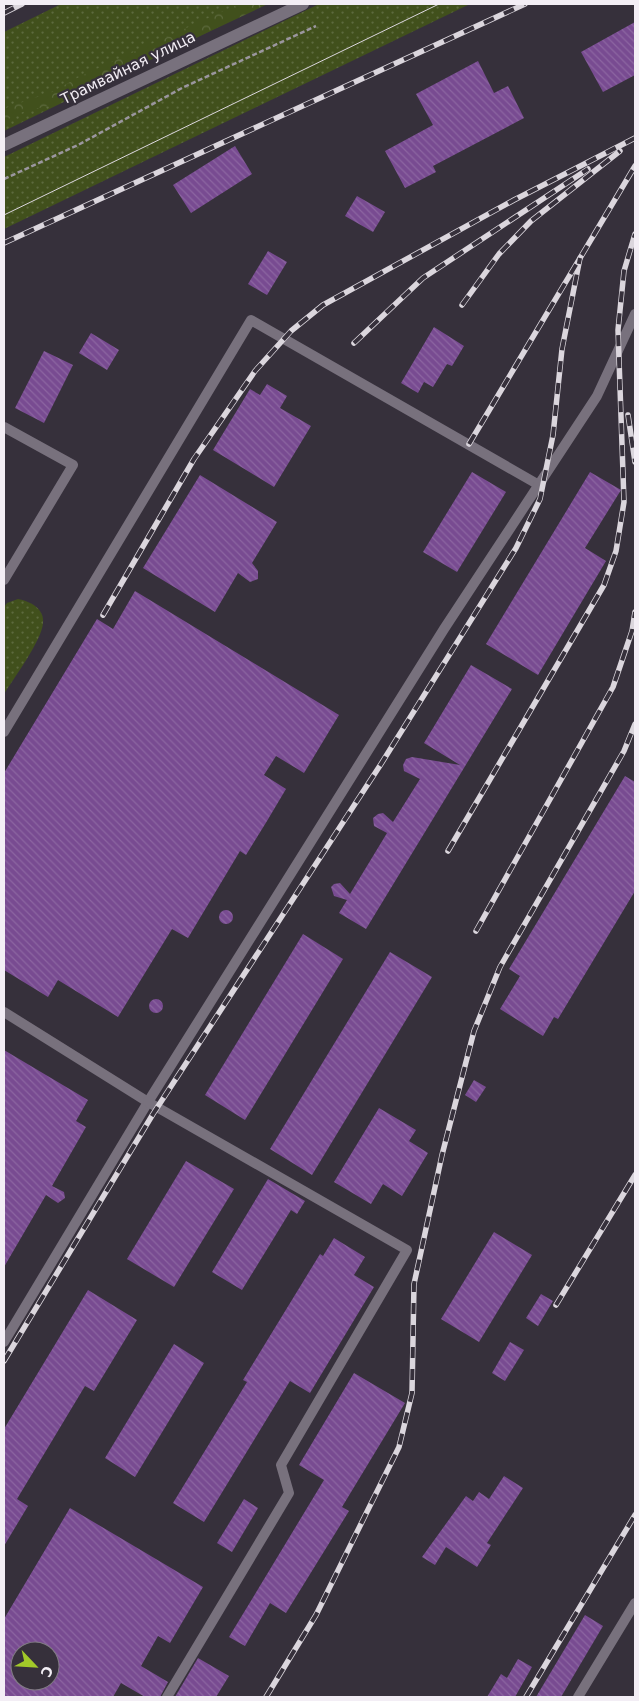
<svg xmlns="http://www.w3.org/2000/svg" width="639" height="1701" viewBox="0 0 639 1701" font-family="'DejaVu Sans',sans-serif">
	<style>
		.grass { fill: url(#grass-dots) }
		.forest { fill: url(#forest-crowns) }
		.building { fill: url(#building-back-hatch); fill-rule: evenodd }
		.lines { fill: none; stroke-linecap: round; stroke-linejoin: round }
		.path { stroke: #9b969f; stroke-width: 2.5; stroke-dasharray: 5 2.5; stroke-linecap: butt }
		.street { stroke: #78717d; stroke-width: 10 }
		.secondary { stroke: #78717d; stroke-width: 12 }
		.tram { stroke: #dbd6dd; stroke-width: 1 }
		.rail-casing { stroke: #dbd6dd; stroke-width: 5.5 }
		.rail { stroke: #36303b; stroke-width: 4; stroke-dasharray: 11; stroke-linecap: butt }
		.labels { text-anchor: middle; stroke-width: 4.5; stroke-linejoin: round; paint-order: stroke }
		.street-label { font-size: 15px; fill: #f3eef5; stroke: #36303b }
	</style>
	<defs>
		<pattern id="grass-dots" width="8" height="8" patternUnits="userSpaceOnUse" patternTransform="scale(1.25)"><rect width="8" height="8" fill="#41501c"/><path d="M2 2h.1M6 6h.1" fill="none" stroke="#5d6a3e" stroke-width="1.8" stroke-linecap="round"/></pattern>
		<pattern id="forest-crowns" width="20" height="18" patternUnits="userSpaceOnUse" patternTransform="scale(1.25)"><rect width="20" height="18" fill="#41501c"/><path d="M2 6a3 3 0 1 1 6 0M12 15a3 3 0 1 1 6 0" fill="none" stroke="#5d6a3e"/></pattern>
		<pattern id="building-back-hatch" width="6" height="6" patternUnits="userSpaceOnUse" patternTransform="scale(1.25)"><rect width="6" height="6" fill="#784b91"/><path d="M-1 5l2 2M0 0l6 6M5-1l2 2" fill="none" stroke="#8c65a1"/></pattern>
	</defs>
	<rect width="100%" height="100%" fill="#36303b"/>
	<g class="grass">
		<polygon points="61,4 266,4 4,131 4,32"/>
		<polygon points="319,4 470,4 4,229 4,157"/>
		<path d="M18,599C30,601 45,609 43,623C42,640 14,678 4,694V607L7,603Z"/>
	</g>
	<polygon class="forest" points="239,4 268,4 53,105 25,111 4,121 4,110 8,107 52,92 81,76"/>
	<g class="building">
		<polygon points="635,22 635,75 603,92 581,52"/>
		<polygon points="478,61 494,93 508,86 524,118 433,166 436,172 405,188 385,151 433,125 416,94"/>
		<polygon points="235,146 252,174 191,213 173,185"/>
		<polygon points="357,196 385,212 373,232 345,216"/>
		<polygon points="268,251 287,262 267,295 248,284"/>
		<polygon points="434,327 464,346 452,366 447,364 433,387 424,382 418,393 401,383"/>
		<polygon points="91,333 119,350 107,370 79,353"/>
		<polygon points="44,351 73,365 44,423 15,408"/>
		<polygon points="267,384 287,396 280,408 311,426 274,487 213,450 250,389 260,395"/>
		<polygon points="472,472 506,492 457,572 423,552"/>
		<polygon points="590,472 621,490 585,548 606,561 538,675 486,644"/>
		<polygon points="200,475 277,522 252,563 258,571 258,579 250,582 238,573 215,612 143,568"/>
		<polygon points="135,591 339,715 304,773 276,756 264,775 286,789 267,821 246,855 240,851 188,938 172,929 118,1017 58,980 48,997 4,970 4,773 97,619 113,629"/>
		<polygon points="471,665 512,689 366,929 339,913 347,900 334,896 331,887 334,884 340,883 350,894 387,833 374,826 373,818 378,814 383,813 393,822 420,779 404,771 403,765 406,759 412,757 460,765 424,743"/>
		<polygon points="625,776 635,782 635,891 558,1019 554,1017 543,1036 500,1009 520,976 509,969"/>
		<circle cx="226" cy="917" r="7"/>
		<polygon points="303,934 343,959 245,1120 205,1095"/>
		<polygon points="390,952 432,977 312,1175 270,1149"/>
		<circle cx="156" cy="1006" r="7"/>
		<polygon points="4,1050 88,1100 76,1121 86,1127 52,1186 64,1192 65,1198 58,1203 46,1195 4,1267"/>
		<polygon points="474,1080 486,1087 476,1102 465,1095"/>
		<polygon points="379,1108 416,1130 409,1141 428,1153 402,1196 383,1184 371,1204 334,1182"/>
		<polygon points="186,1161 234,1189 174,1287 127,1259"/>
		<polygon points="268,1179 305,1201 297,1214 291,1210 242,1290 212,1272"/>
		<polygon points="494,1232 532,1255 479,1342 441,1319"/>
		<polygon points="334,1238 365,1257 354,1275 374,1287 310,1393 290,1381 204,1522 173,1503 247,1382 243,1380 320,1254 323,1256"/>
		<polygon points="88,1290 137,1320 94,1391 85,1386 17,1499 28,1506 4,1546 4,1429"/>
		<polygon points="541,1294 553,1301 538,1326 526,1318"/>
		<polygon points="510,1342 524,1350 505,1381 492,1373"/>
		<polygon points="174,1344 204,1363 135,1477 105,1458"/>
		<polygon points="354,1373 405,1403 342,1507 349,1511 286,1613 270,1603 245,1646 229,1637 324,1480 299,1465"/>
		<polygon points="504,1476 523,1488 487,1543 491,1545 477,1567 446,1547 435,1565 422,1557 466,1496 473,1501 479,1492 489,1499"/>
		<polygon points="244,1499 258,1508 232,1552 217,1543"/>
		<path d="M70,1508L203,1587L170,1643L158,1636L141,1666L168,1682L160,1697H145L121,1683L113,1697H4V1619ZM20,1651H50V1681H20Z"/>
		<polygon points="585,1615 603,1626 561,1697 536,1697"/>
		<polygon points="198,1658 229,1676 216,1697 175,1697"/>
		<polygon points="518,1659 532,1667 515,1697 487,1697 501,1674 507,1678"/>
	</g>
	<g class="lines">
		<polyline class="path" points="4,179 78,145 182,88 316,26"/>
		<g class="street">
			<polyline points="4,427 73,465 4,580"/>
			<polyline points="4,732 251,320 539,485"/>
			<polyline points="4,1012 148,1102 4,1342"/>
			<polyline points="167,1697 289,1493 281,1465 407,1250 148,1102 444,629 597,396 635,314"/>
			<polyline points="578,1697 635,1603"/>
		</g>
		<polyline class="secondary" points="4,145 303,4"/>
		<polyline class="tram" points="4,215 439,4"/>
		<g class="rail-casing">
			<g id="rail">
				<polyline points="4,13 22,4"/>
				<polyline points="4,243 525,4"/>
				<polyline points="462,305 499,254 531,221 620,151"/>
				<polyline points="354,343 423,278 588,169"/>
				<polyline points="628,415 635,462"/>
				<polyline points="469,444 635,166"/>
				<polyline points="103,615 194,459 255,371 291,331 323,305 514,200 635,138"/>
				<polyline points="448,851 604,585 616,551 624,502 618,330 624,271 635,234"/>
				<polyline points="476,931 613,687 632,631 635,612"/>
				<polyline points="556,1305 635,1175"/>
				<polyline points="4,1361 153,1114 381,764 516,548 540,499 553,435 562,349 580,258"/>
				<polyline points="266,1697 316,1615 399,1447 412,1393 414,1284 442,1155 474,1031 500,967 624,751 635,724"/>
				<polyline points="526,1697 635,1515"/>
			</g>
		</g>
		<use href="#rail" class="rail"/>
	</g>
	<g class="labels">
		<g class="street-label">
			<text transform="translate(128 68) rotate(-26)" y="5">Трамвайная улица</text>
		</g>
	</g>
	<rect width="639" height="1701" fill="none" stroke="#f3eef5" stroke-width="10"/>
	<g transform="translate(35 1666) rotate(115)"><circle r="24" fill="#36303b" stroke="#827c85"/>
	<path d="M0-4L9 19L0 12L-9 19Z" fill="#a2c929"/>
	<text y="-8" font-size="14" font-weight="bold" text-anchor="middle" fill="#f3eef5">С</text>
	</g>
</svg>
